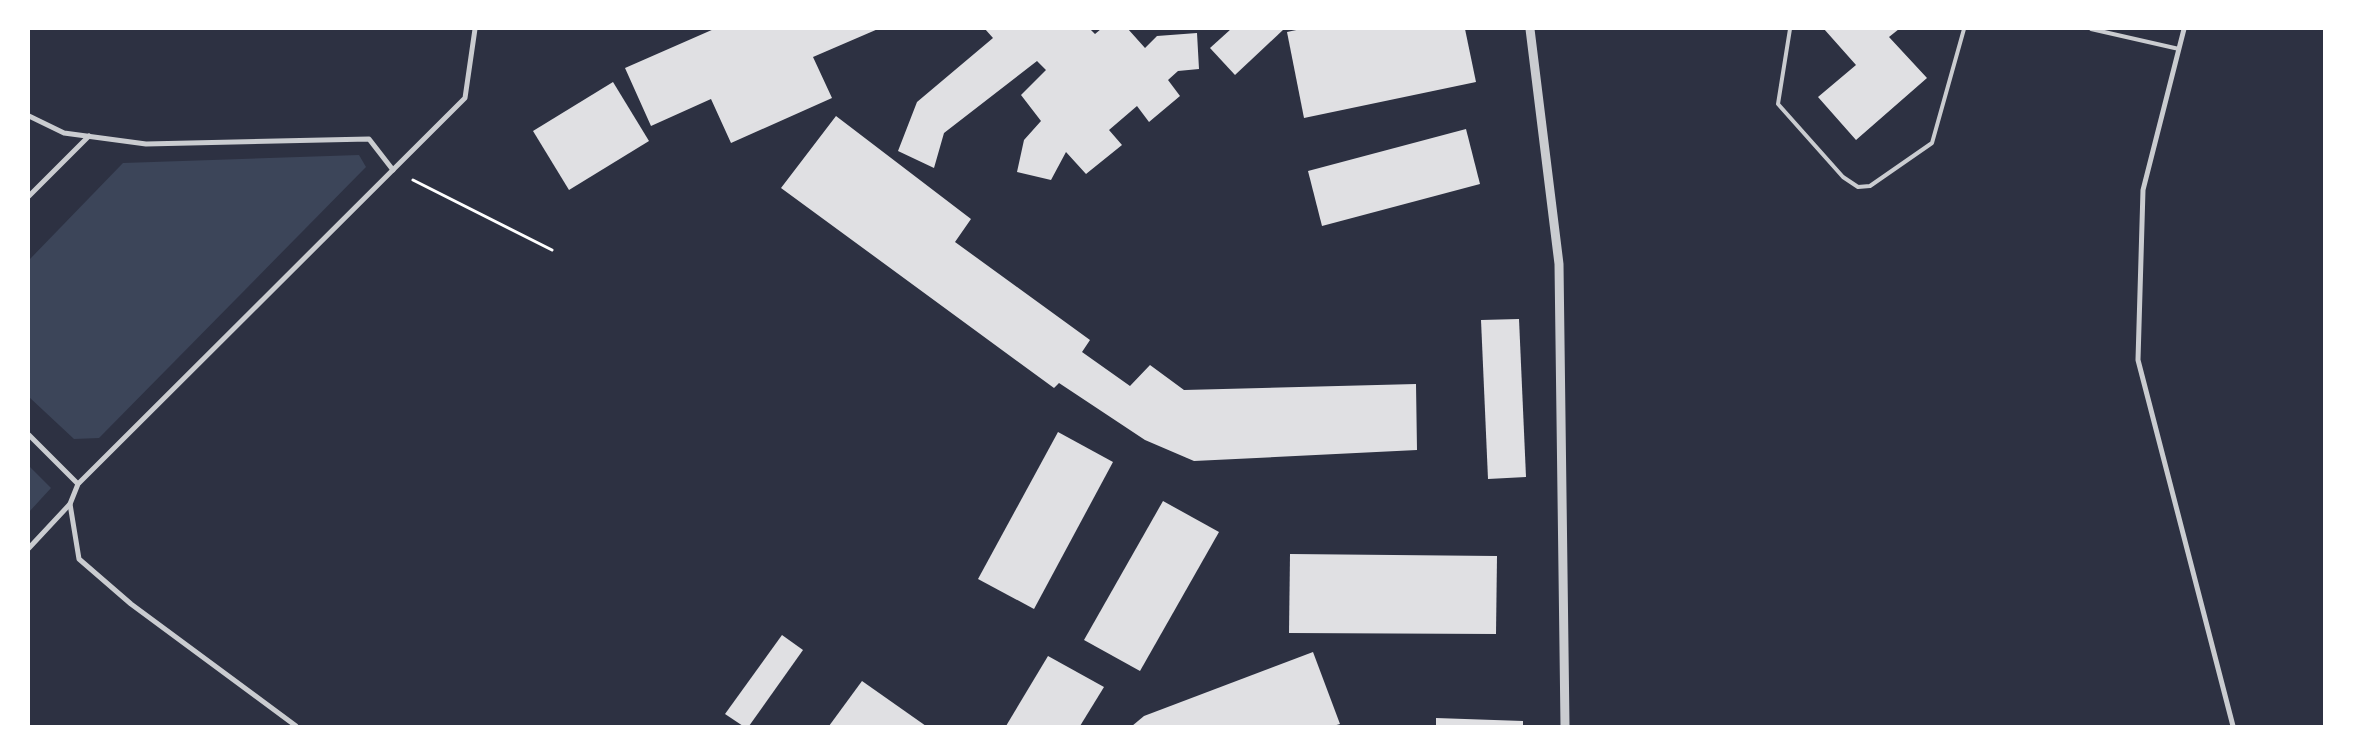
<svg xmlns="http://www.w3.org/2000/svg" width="2353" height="755" viewBox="0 0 2353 755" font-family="'Roboto Condensed',sans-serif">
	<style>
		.green { fill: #3c4559 }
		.building { fill: #e0e0e3 }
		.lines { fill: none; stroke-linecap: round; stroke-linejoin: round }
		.path { stroke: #fff; stroke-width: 3 }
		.service { stroke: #caccd0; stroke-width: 4 }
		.minor { stroke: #caccd0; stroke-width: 5 }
		.tertiary { stroke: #caccd0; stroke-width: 9 }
	</style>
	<rect width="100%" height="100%" fill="#2d3142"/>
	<g class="green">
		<polygon points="359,155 366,167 99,438 74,439 29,397 29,260 123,163"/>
		<polygon points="29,466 51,488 29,512"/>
	</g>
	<g class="building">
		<polygon points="714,29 878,29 813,57 832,98 731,143 711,99 651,126 625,68"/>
		<polygon points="985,29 1090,29 1095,34 1101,29 1128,29 1145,48 1157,36 1197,33 1199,69 1178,71 1168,80 1180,96 1149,122 1137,106 1109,130 1122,145 1086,174 1066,152 1051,180 1017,172 1024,140 1041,121 1021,95 1046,70 1037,61 944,133 934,168 898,151 917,102 993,38"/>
		<polygon points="1231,29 1284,29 1235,75 1210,48"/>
		<polygon points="1301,29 1465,29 1476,82 1304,118 1287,32"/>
		<polygon points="1824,29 1899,29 1889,37 1927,78 1856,140 1818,97 1856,65"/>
		<polygon points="613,82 649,141 569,190 533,131"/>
		<polygon points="836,116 971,219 955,242 1090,340 1082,352 1130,386 1150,365 1184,390 1416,384 1417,450 1194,461 1145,440 1059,383 1054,388 781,188"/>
		<polygon points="1466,129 1480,184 1322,226 1308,171"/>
		<polygon points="1519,319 1526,477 1488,479 1481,320"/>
		<polygon points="1058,432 1113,462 1034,609 978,579"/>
		<polygon points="1163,501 1219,532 1140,671 1084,640"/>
		<polygon points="1290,554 1497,556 1496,634 1289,633"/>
		<polygon points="782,635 803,650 749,726 743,726 725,714"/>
		<polygon points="1313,652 1340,724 1333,726 1132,726 1144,716"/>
		<polygon points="1048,656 1104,687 1080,726 1006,726"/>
		<polygon points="862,681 926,726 829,726"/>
		<polygon points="1436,718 1523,721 1523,726 1436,726"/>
	</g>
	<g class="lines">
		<polyline class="path" points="413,180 552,250"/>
		<g class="service">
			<polyline points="1790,29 1778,104 1843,177 1858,187 1870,186 1932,143 1964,29"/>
			<polyline points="2091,29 2179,49"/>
		</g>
		<g class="minor">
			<polyline points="2184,29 2143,190 2138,360 2233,726"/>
			<polyline points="29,116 64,133 146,144 369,139 393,170"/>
			<polyline points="29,196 89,136"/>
			<polyline points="29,435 78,484"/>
			<polyline points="29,548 70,504"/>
			<polyline points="296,726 131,604 79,559 70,504 78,484 465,98 475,29"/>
		</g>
		<polyline class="tertiary" points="1530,29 1559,264 1565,726"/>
	</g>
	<rect width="2353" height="755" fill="none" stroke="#ffffff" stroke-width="60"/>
</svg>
